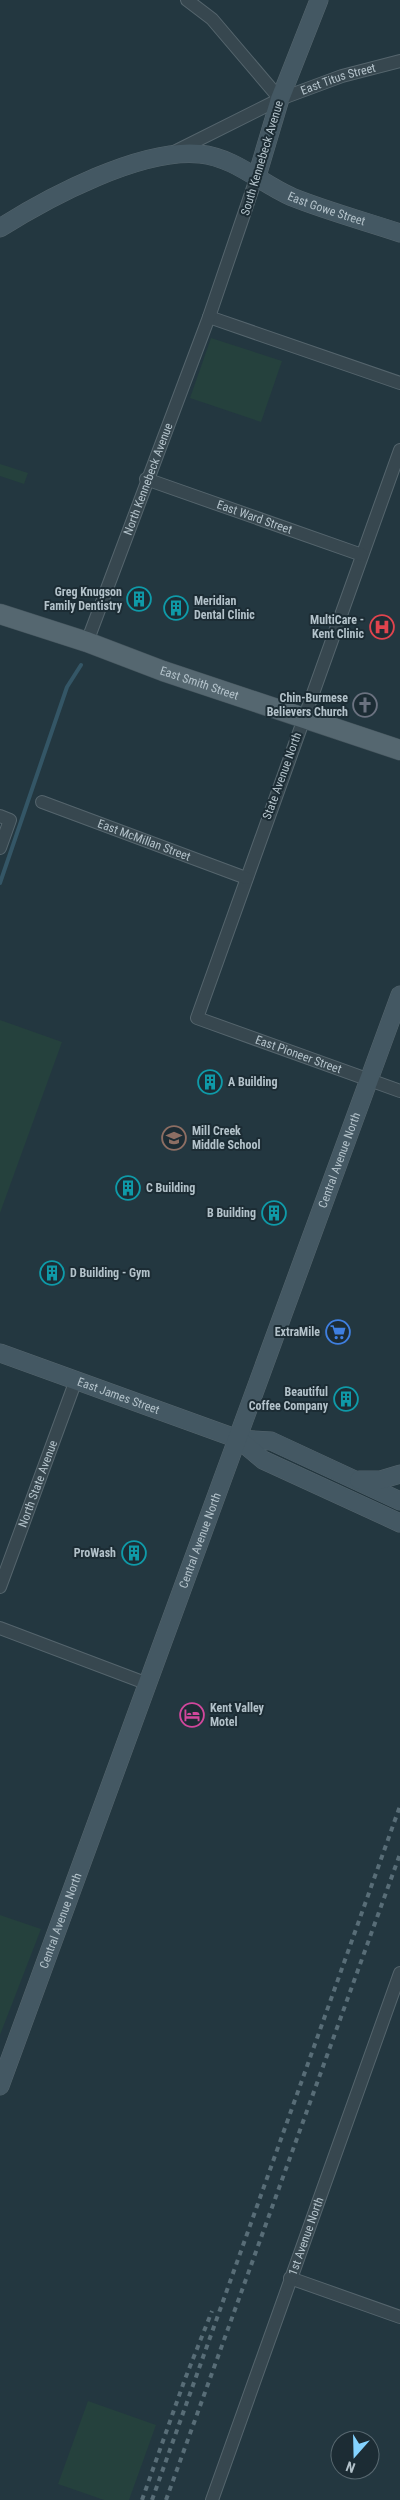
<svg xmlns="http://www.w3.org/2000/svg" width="400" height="2500" viewBox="0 0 400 2500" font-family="'Roboto Condensed',sans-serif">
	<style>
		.green { fill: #25413d }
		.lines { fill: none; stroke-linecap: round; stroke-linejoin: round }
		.stream { stroke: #345666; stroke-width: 4 }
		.street-casing { stroke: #55656d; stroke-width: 14 }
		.secondary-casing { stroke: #55656d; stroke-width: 19 }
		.primary-casing { stroke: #43535b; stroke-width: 21 }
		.street { stroke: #37474f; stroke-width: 12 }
		.secondary { stroke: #445863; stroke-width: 18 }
		.primary { stroke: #556770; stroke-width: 20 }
		.rail { stroke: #586d77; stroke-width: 4; stroke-dasharray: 5 5; stroke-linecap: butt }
		.labels { text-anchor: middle; stroke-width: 4; stroke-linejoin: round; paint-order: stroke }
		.street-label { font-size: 12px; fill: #b3c2ca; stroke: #1c2c34 }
		.poi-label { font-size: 12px; font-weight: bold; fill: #b3c2ca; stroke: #1c2c34; text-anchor: end }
	</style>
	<rect width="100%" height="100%" fill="#233740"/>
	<g class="green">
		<polygon points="211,338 282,361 261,422 190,398"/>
		<polygon points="0,464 28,473 24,484 0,476"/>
		<polygon points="0,1020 62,1042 0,1213"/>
		<polygon points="0,1915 41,1929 0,2035"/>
		<polygon points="88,2401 156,2425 129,2500 104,2500 58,2484"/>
	</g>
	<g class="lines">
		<polyline class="stream" points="0,883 67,687 81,665"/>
		<g class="street-casing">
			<g id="street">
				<polyline points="187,0 212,19 280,99"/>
				<path id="s1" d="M174,152L280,99L342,76L400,61"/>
				<polyline points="209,317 400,383"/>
				<path id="s2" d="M400,450L197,1018L400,1091"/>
				<path id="s3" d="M146,479L362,555"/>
				<path id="s4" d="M87,642L209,317L257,176"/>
				<path id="s5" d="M42,802L246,878"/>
				<polyline points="0,816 10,820 0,848"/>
				<path id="s6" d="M0,1587L76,1380"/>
				<polyline points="0,1628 148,1684"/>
				<polyline points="290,2278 400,2317"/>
				<path id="s7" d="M212,2500L400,1973"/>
			</g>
		</g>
		<g class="secondary-casing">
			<g id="secondary">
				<polyline points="257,176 280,99 319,0"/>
				<path id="s8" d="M0,228C49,197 141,148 200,154C236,158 260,183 292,197C327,211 364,221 400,233"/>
				<path id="s9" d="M0,1353L238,1439L271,1441L400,1501"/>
				<polyline points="238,1439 263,1460 400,1523"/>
				<polyline points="359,1480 380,1480 400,1474"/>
				<path id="s10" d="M0,2086L400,995"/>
			</g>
		</g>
		<g class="primary-casing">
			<g id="primary">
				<path id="s11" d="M0,614L87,642L163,671L400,750"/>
			</g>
		</g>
		<use href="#street" class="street"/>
		<use href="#secondary" class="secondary"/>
		<use href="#primary" class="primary"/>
		<g class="rail">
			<polyline points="142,2500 185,2379 212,2311"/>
			<polyline points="152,2500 400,1806"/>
			<polyline points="166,2500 400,1854"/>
		</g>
	</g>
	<defs>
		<g id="building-ring" transform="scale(1.25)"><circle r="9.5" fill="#1c2c34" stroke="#0f9aa8" stroke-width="1.5"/><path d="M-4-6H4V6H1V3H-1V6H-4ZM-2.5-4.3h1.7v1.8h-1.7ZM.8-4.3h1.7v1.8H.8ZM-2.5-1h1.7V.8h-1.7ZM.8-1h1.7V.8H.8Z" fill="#0f9aa8"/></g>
		<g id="hospital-ring" transform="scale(1.25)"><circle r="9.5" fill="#1c2c34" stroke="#e0444e" stroke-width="1.5"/><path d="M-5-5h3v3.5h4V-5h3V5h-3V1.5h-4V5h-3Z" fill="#e0444e"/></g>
		<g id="church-ring" transform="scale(1.25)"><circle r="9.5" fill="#1c2c34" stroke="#6b7280" stroke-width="1.5"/><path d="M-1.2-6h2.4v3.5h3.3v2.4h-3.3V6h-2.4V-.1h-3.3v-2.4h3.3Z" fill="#6b7280"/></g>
		<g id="school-ring" transform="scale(1.25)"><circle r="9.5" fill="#1c2c34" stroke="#8d6e63" stroke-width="1.5"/><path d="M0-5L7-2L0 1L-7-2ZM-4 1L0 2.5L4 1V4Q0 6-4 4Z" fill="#8d6e63"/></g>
		<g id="supermarket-ring" transform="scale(1.25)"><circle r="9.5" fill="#1c2c34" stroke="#3f7fe0" stroke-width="1.5"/><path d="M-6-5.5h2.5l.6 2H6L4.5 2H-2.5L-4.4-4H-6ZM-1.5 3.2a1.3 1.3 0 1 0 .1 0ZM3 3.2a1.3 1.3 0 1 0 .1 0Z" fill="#3f7fe0"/></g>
		<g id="hotel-ring" transform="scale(1.25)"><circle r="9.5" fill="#1c2c34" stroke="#d1479c" stroke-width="1.5"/><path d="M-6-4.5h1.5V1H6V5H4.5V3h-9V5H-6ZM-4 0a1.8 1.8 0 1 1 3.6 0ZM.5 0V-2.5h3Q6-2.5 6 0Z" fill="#d1479c"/></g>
	</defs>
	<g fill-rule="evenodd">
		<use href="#building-ring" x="139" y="599"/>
		<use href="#building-ring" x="176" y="608"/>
		<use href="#hospital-ring" x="382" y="627"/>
		<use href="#church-ring" x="365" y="705"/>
		<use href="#building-ring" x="210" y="1082"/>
		<use href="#school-ring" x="174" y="1138"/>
		<use href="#building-ring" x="128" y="1188"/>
		<use href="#building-ring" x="274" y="1213"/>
		<use href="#building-ring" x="52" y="1273"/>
		<use href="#supermarket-ring" x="338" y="1332"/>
		<use href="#building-ring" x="346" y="1399"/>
		<use href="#building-ring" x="134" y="1553"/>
		<use href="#hotel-ring" x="192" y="1715"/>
	</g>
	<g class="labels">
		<g class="street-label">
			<text dy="4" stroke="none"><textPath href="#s1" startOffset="180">East Titus Street</textPath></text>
			<text transform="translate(262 158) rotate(-73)" y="4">South Kennebeck Avenue</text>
			<text dy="4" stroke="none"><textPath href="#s8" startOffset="355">East Gowe Street</textPath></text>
			<text dy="4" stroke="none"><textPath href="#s4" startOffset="174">North Kennebeck Avenue</textPath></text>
			<text dy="4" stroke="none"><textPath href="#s3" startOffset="115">East Ward Street</textPath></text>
			<text dy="4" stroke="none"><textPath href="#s11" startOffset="211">East Smith Street</textPath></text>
			<text transform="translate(282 776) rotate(-70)" y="4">State Avenue North</text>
			<text dy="4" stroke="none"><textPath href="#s5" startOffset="109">East McMillan Street</textPath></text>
			<text dy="4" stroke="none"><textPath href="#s2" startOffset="711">East Pioneer Street</textPath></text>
			<text dy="4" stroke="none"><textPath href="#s10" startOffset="986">Central Avenue North</textPath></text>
			<text dy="4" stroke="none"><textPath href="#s9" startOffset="126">East James Street</textPath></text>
			<text dy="4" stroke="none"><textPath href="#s6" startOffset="110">North State Avenue</textPath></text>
			<text dy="4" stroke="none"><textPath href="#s10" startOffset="581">Central Avenue North</textPath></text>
			<text dy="4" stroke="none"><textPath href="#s10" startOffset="176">Central Avenue North</textPath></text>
			<text dy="4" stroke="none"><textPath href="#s7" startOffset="280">1st Avenue North</textPath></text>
		</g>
		<g class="poi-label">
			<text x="122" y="596">Greg Knugson<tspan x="122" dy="14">Family Dentistry</tspan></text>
			<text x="194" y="605" text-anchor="start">Meridian<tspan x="194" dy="14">Dental Clinic</tspan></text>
			<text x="364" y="624">MultiCare -<tspan x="364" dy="14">Kent Clinic</tspan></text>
			<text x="348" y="702">Chin-Burmese<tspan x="348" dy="14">Believers Church</tspan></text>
			<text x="228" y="1086" text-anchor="start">A Building</text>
			<text x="192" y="1135" text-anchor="start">Mill Creek<tspan x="192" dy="14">Middle School</tspan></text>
			<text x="146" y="1192" text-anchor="start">C Building</text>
			<text x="256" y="1217">B Building</text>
			<text x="70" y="1277" text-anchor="start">D Building - Gym</text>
			<text x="320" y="1336">ExtraMile</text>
			<text x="328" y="1396">Beautiful<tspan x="328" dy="14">Coffee Company</tspan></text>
			<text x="116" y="1557">ProWash</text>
			<text x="210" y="1712" text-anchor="start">Kent Valley<tspan x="210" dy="14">Motel</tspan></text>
		</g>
	</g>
	<g transform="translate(355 2455) rotate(200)"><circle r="24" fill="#1c2c34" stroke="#586870"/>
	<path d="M0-4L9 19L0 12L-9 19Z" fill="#84d3ff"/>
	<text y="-8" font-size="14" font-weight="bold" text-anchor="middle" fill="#b3c2ca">N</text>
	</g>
</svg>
